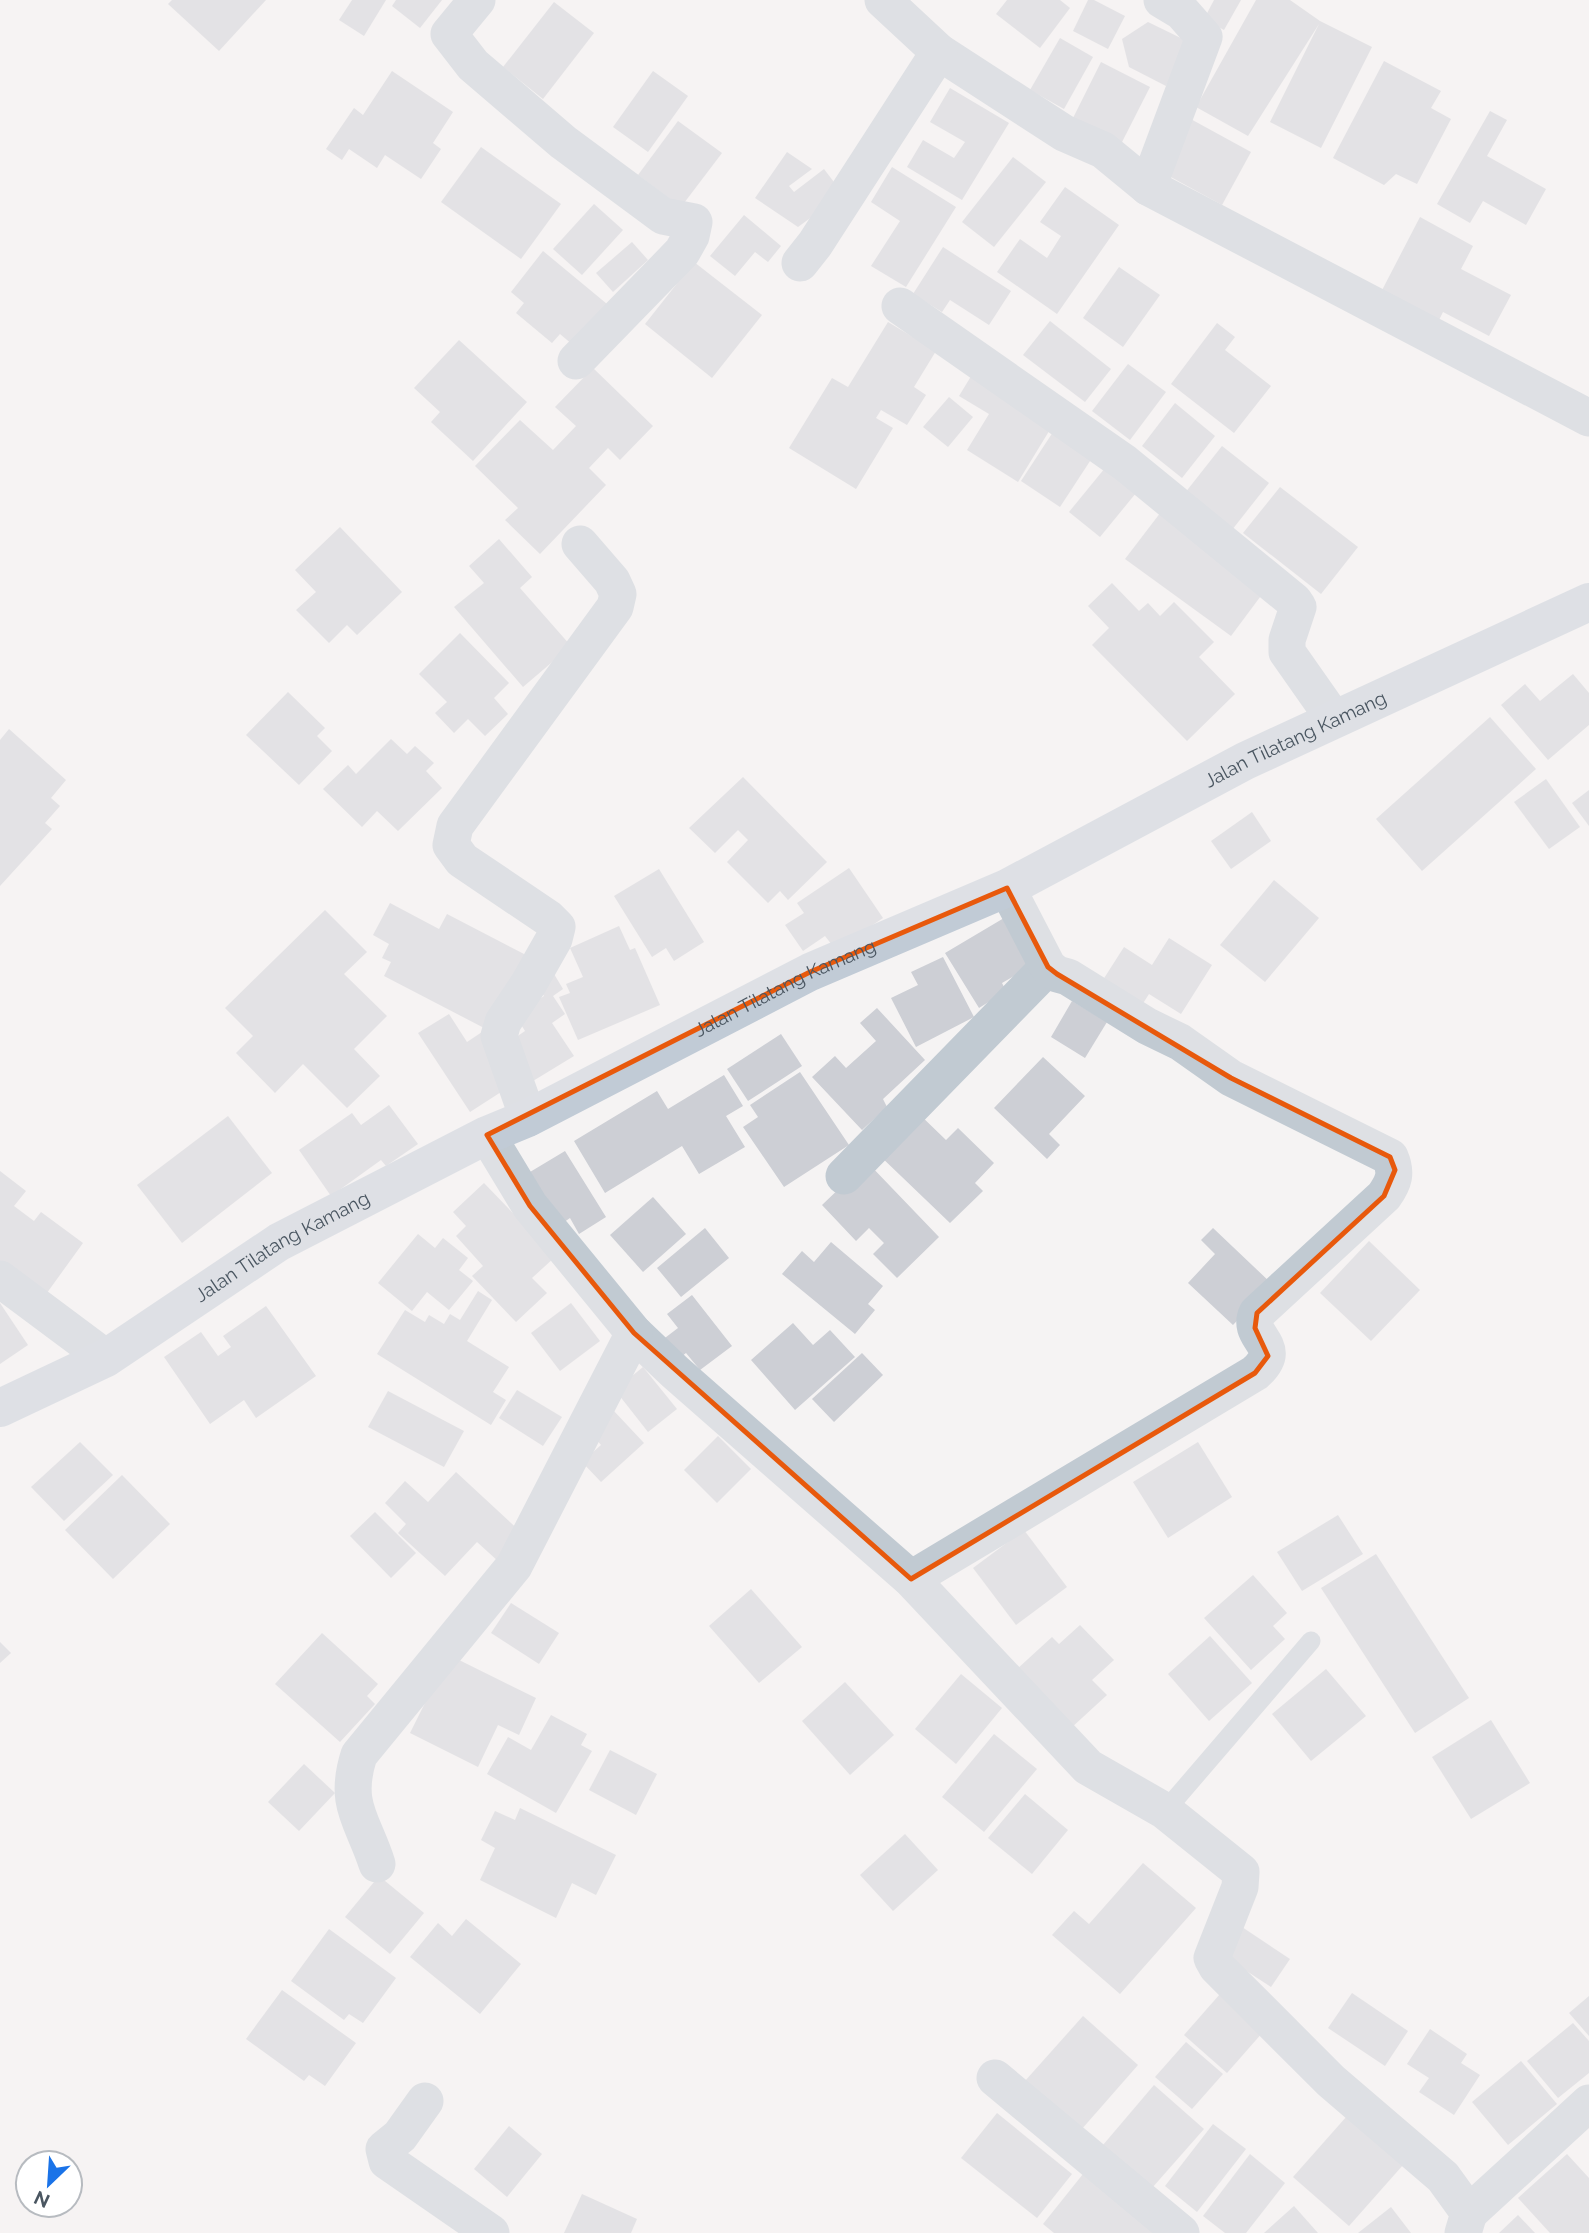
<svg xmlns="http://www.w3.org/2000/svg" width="1589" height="2233" viewBox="0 0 1589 2233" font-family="Raleway,sans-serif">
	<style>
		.building { fill: #cdcfd5 }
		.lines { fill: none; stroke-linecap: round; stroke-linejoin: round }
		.lane { stroke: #c1cad2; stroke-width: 19 }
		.street { stroke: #c1cad2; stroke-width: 37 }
		.secondary { stroke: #c1cbd6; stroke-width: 38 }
		.marked { fill: none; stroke: #e8590c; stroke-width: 5; stroke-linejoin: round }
		.labels { text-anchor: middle; stroke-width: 7; stroke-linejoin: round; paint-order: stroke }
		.street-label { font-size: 19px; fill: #4a5661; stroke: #fff }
	</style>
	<rect width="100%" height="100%" fill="#f5f3f3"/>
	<g class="building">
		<polygon points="172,0 266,0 219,51 168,4"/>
		<polygon points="352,0 386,0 364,36 339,20"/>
		<polygon points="396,0 442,0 420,28 392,6"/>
		<polygon points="1007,0 1060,0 1070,8 1040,48 996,14"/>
		<polygon points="1088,0 1094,0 1125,16 1108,49 1073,31"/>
		<polygon points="1214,0 1241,0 1224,30 1204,19"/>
		<polygon points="1256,0 1290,0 1320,21 1372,47 1321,148 1270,122 1319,24 1248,136 1196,107"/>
		<polygon points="554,2 594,33 543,99 503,67"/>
		<polygon points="1148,22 1189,42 1166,86 1129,67 1122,39"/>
		<polygon points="1060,38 1093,57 1064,109 1030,90"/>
		<polygon points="1384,61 1441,91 1431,108 1451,119 1417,184 1396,174 1384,185 1333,158"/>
		<polygon points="1101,62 1150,87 1120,146 1071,122"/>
		<polygon points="392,71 453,112 433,143 441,149 421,179 385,155 377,168 349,149 342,160 326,149 354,108 363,115"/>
		<polygon points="653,71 688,96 648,152 613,127"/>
		<polygon points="950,88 1009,123 962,200 907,167 923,140 954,158 965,142 930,122"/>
		<polygon points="1490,111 1507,120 1487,156 1546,189 1526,225 1483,201 1470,223 1437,204"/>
		<polygon points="1187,117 1251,152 1222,205 1158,170"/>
		<polygon points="678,121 722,153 681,207 638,175"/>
		<polygon points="481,147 561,204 521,259 441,202"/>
		<polygon points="787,152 812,169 789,186 794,192 824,169 843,194 798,227 755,198"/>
		<polygon points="1013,157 1046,182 994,247 962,222"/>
		<polygon points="892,167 956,207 906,287 871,266 900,221 871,202"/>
		<polygon points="1065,187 1119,225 1057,314 997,272 1020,239 1047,258 1061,236 1040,222"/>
		<polygon points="594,204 623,230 582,275 553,249"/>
		<polygon points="744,215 781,246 768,262 755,252 735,276 710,256"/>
		<polygon points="1420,217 1473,246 1461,269 1511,295 1489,336 1443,312 1436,326 1379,296"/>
		<polygon points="632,242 648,260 613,292 596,273"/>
		<polygon points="943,247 1011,291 989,325 950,300 942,312 913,294"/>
		<polygon points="543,251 607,304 573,345 560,334 552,343 516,313 524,303 511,292"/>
		<polygon points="694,262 762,315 712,378 645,324"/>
		<polygon points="1119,267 1160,295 1123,347 1083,318"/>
		<polygon points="1050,321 1111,369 1085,402 1023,355"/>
		<polygon points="888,322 936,351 914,387 926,395 907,425 881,410 876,418 893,428 856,489 789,448 832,378 848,387"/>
		<polygon points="1217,323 1235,337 1225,350 1271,386 1234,433 1171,384"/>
		<polygon points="459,340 527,402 473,461 431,422 440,412 414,388"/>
		<polygon points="1128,364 1166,392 1130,440 1092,411"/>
		<polygon points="593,368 653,426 620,460 608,448 589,468 606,485 540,554 505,520 518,508 475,466 520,420 553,450 576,426 555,407"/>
		<polygon points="973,373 1054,423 1018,482 967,450 989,414 959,396"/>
		<polygon points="949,397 973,417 948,447 923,427"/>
		<polygon points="1175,403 1215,436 1182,478 1142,446"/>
		<polygon points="1053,432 1092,458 1060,507 1021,481"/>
		<polygon points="1222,446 1269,483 1228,535 1181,498"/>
		<polygon points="1105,468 1136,493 1100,537 1069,512"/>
		<polygon points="1280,487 1358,547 1321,594 1243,533"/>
		<polygon points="1164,508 1269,585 1231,636 1125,559"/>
		<polygon points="340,527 402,592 357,635 347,625 329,643 296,610 316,592 295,570"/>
		<polygon points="499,539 532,577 520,588 571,646 523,687 454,607 484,583 469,566"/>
		<polygon points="1112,583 1139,611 1148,603 1160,616 1174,602 1214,642 1199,657 1235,694 1187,741 1092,645 1109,628 1088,606"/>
		<polygon points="460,633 509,683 494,698 508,714 485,736 468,719 454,733 435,713 447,702 419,674"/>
		<polygon points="1573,674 1589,693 1589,725 1548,760 1501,705 1525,684 1540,701"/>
		<polygon points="288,692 325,728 317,736 332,751 299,785 246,735"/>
		<polygon points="1490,717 1536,769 1422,871 1376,819"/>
		<polygon points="9,729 66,780 51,798 60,806 45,823 52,829 0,886 0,740"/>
		<polygon points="391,739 407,754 415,746 434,763 426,771 442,788 398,831 377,811 362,827 323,789 348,765 356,774"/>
		<polygon points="743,777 827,862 788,900 780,891 768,903 727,862 748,840 738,830 715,853 689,828"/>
		<polygon points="1546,779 1580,827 1549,849 1514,802"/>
		<polygon points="1589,790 1589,826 1572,803"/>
		<polygon points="1252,812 1271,841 1231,869 1211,841"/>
		<polygon points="849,868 883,918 836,950 825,936 803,951 785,925 804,913 797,903"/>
		<polygon points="659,869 704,942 674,961 666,948 652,957 614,896"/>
		<polygon points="1274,880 1319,918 1265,982 1220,945"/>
		<polygon points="390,903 439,929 447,914 526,955 486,1029 384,976 391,962 382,958 389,944 373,935"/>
		<polygon points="325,910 367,952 344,974 387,1016 354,1049 380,1076 347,1108 303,1064 275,1093 236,1053 253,1036 225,1008"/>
		<polygon points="1004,918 1033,965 1002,983 1006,991 979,1008 945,953"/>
		<polygon points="619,926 630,950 635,948 660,1005 578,1040 559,997 570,993 566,984 583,977 570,948"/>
		<polygon points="1169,938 1212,965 1181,1014 1149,994 1140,1008 1101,983 1124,947 1152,965"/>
		<polygon points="943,957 974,1017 916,1047 891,998 918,985 911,972"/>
		<polygon points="554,974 563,989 553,996 565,1014 552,1023 574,1056 533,1081 509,1042 525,1031 515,1015 544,996 537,985"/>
		<polygon points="1072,1001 1107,1022 1085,1058 1051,1037"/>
		<polygon points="877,1008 925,1060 883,1099 887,1107 862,1130 812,1077 835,1056 846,1068 876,1041 860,1023"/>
		<polygon points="449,1014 467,1042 482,1032 515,1083 470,1112 418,1033"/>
		<polygon points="781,1034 802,1066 748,1101 727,1069"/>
		<polygon points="1043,1057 1085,1096 1049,1134 1060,1145 1047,1159 994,1108"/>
		<polygon points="800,1072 849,1145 784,1187 743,1127 758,1117 750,1105"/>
		<polygon points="724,1075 743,1106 726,1116 745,1147 699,1174 682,1146 605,1193 574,1141 657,1091 668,1109"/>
		<polygon points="389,1105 418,1144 386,1166 381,1160 331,1196 299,1150 352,1113 361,1125"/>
		<polygon points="917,1112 946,1140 958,1128 994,1163 975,1183 983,1191 950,1223 877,1153"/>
		<polygon points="228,1116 272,1173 182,1243 137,1185"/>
		<polygon points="565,1151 606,1217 579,1234 570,1218 557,1227 525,1175"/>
		<polygon points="867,1162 939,1237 897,1278 873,1254 884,1243 869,1228 856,1241 822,1205"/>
		<polygon points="0,1171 26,1191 14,1206 34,1221 41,1212 83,1243 44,1297 0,1264"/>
		<polygon points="484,1183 555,1257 532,1278 547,1293 516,1322 472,1276 483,1266 456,1236 466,1226 453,1212"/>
		<polygon points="653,1197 686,1234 643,1272 610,1235"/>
		<polygon points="705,1228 729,1258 681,1297 657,1268"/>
		<polygon points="1213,1228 1272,1284 1233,1325 1188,1283 1215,1254 1201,1240"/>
		<polygon points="418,1234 435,1248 443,1238 468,1258 459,1270 473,1281 449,1310 427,1292 412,1311 378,1283"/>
		<polygon points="1369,1241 1420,1290 1371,1341 1320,1293"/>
		<polygon points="831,1242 883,1286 868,1304 875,1310 855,1334 782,1274 802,1251 814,1262"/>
		<polygon points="478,1291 492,1300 467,1341 509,1367 493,1392 506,1400 491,1425 377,1354 405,1310 425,1322 429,1315 444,1324 450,1314 460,1320"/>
		<polygon points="692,1295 732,1346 700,1370 686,1353 672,1364 657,1344 678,1328 667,1314"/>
		<polygon points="0,1303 28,1345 0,1364"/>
		<polygon points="571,1303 600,1341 560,1371 531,1333"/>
		<polygon points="266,1306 316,1376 256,1418 244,1400 210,1424 164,1357 201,1332 218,1356 231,1347 223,1336"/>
		<polygon points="793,1323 813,1345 830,1330 855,1357 795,1410 751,1360"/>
		<polygon points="862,1353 883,1375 834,1422 812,1399"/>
		<polygon points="643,1367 677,1409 648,1432 615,1390"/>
		<polygon points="517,1390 562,1417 543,1446 499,1418"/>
		<polygon points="388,1391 464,1431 444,1467 368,1427"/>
		<polygon points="613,1410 644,1443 601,1482 582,1462 601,1445 590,1432"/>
		<polygon points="718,1436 751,1469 717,1503 684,1470"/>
		<polygon points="80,1442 113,1475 64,1521 31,1487"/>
		<polygon points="1198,1442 1232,1497 1168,1538 1133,1482"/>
		<polygon points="456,1472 524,1535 499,1562 477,1542 445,1576 398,1533 406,1524 385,1503 405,1481 428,1502"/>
		<polygon points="122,1475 170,1524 113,1579 65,1530"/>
		<polygon points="375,1512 416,1553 391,1578 350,1536"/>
		<polygon points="1338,1515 1363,1554 1302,1591 1277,1552"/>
		<polygon points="1024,1530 1067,1587 1016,1625 973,1568"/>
		<polygon points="1376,1554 1469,1698 1415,1733 1321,1588"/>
		<polygon points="1253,1575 1287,1613 1273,1626 1285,1639 1251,1670 1204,1618"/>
		<polygon points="751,1589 802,1647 759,1683 709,1626"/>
		<polygon points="511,1603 559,1633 539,1664 491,1633"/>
		<polygon points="1080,1625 1114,1660 1092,1680 1107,1695 1070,1729 1015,1671 1052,1637 1059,1644"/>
		<polygon points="322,1633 378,1684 367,1696 375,1704 340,1742 275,1684"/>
		<polygon points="1210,1636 1252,1683 1209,1721 1168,1674"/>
		<polygon points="0,1642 11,1653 0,1663"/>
		<polygon points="449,1655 536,1698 519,1735 498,1725 478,1767 410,1733"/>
		<polygon points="1326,1669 1366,1716 1311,1761 1272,1714"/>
		<polygon points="961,1674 1002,1708 956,1764 915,1729"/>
		<polygon points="845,1682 894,1735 850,1775 802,1721"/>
		<polygon points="551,1715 587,1734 581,1745 592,1751 556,1813 487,1774 508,1737 531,1750"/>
		<polygon points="1491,1720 1530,1783 1471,1819 1432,1757"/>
		<polygon points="994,1734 1037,1769 984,1832 942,1797"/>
		<polygon points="610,1750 657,1774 636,1815 589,1790"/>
		<polygon points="304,1764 335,1793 299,1831 268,1802"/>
		<polygon points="1025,1794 1068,1830 1032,1874 988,1838"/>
		<polygon points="520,1808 616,1855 596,1895 572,1883 556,1918 480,1880 495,1848 481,1840 495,1811 515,1820"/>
		<polygon points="905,1834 938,1870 893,1911 860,1875"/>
		<polygon points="1143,1863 1196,1908 1120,1994 1052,1935 1074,1911 1089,1924"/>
		<polygon points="379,1876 424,1913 390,1954 345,1917"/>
		<polygon points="466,1919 521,1964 480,2014 410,1957 438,1923 452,1936"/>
		<polygon points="1239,1925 1290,1959 1271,1987 1219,1953"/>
		<polygon points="329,1929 396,1978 363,2023 349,2014 344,2020 291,1981"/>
		<polygon points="282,1990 356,2043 325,2086 309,2075 304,2081 246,2039"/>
		<polygon points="1352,1993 1408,2031 1385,2066 1328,2028"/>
		<polygon points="1220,1994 1263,2032 1227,2073 1184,2035"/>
		<polygon points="1589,1996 1589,2036 1569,2013"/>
		<polygon points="1083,2016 1138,2065 1081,2130 1025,2081"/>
		<polygon points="1573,2023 1589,2041 1589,2073 1558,2098 1527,2061"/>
		<polygon points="1430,2029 1467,2054 1461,2063 1480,2075 1454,2115 1419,2092 1429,2078 1407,2064"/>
		<polygon points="1186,2042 1223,2074 1192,2109 1155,2077"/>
		<polygon points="1521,2061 1557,2104 1508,2145 1472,2102"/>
		<polygon points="1154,2085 1204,2129 1152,2188 1103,2145"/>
		<polygon points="997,2113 1072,2174 1037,2218 961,2158"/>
		<polygon points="1347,2116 1403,2165 1349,2226 1293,2177"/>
		<polygon points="1213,2124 1246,2149 1197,2212 1165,2186"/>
		<polygon points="509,2126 542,2154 507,2197 474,2169"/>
		<polygon points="1250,2154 1285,2183 1246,2233 1225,2233 1203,2216"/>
		<polygon points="1567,2154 1589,2178 1589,2233 1550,2233 1518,2198"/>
		<polygon points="1083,2174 1157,2233 1054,2233 1043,2224"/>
		<polygon points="582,2194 637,2219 631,2233 564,2233"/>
		<polygon points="1294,2206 1318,2233 1264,2233"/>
		<polygon points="1391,2207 1411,2233 1358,2233"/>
		<polygon points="1518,2215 1535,2233 1499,2233"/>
	</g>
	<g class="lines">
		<polyline class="lane" points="1165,1811 1311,1641"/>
		<g class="street">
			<polyline points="477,0 449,34 473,65 563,142 663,216 694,222 691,236 682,252 576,361"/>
			<polyline points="883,0 939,52 1064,133 1103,150 1148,187 1589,418"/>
			<polyline points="1148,187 1204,37 1182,12 1162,0"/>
			<polyline points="800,263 815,244 939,52"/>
			<polyline points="900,306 1125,463 1294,601 1298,607 1287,640 1287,652 1334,719"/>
			<polyline points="528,1118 499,1036 503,1022 529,983 554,939 557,927 548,918 462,860 451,845 455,826 615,607 618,594 612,581 580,544"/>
			<polyline points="487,1135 530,1206 634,1333 675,1372 911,1579 1088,1767 1165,1811 1241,1872 1240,1887 1212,1958 1217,1967 1331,2081 1443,2177 1469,2213 1463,2233"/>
			<polyline points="844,1176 1048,967"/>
			<polyline points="0,1279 106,1358"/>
			<path d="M911,1579L1255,1373C1287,1345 1245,1339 1257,1313L1384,1196C1394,1182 1397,1173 1390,1157L1231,1078L1180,1042L1147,1026L1068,977L1057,974L1048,967L1007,888"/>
			<path d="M377,1864C363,1820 343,1805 359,1755L514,1566L634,1333"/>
			<polyline points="995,2078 1181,2233"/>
			<polyline points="425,2101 400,2136 384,2149 387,2161 491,2233"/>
			<polyline points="1469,2213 1589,2103"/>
		</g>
		<path class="secondary" id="s1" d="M0,1408L106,1358L279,1242L487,1135L528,1118L810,972L1007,888L1245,761L1589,602"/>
	</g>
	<path d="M0 0H1589V2233H0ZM1007,888L1048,967L1057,974L1231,1078L1390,1157L1395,1170L1384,1196L1257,1313L1255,1328L1268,1356L1255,1373L911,1579L634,1333L530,1206L487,1135L810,972Z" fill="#f5f3f3" fill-opacity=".55" fill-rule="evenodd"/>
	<path class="marked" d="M1007,888L1048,967L1057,974L1231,1078L1390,1157L1395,1170L1384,1196L1257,1313L1255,1328L1268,1356L1255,1373L911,1579L634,1333L530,1206L487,1135L810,972Z"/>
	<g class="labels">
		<g class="street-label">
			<text dy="7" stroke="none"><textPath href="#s1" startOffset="1460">Jalan Tilatang Kamang</textPath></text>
			<text dy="7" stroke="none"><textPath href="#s1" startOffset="892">Jalan Tilatang Kamang</textPath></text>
			<text dy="7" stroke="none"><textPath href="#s1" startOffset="326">Jalan Tilatang Kamang</textPath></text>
		</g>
	</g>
	<g transform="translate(49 2184) rotate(205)"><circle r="33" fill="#ffffff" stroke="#b7bbc0" stroke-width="2"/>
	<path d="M0-5L12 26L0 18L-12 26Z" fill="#1a73e8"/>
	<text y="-10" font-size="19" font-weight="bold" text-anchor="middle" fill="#4a5661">N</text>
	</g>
</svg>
